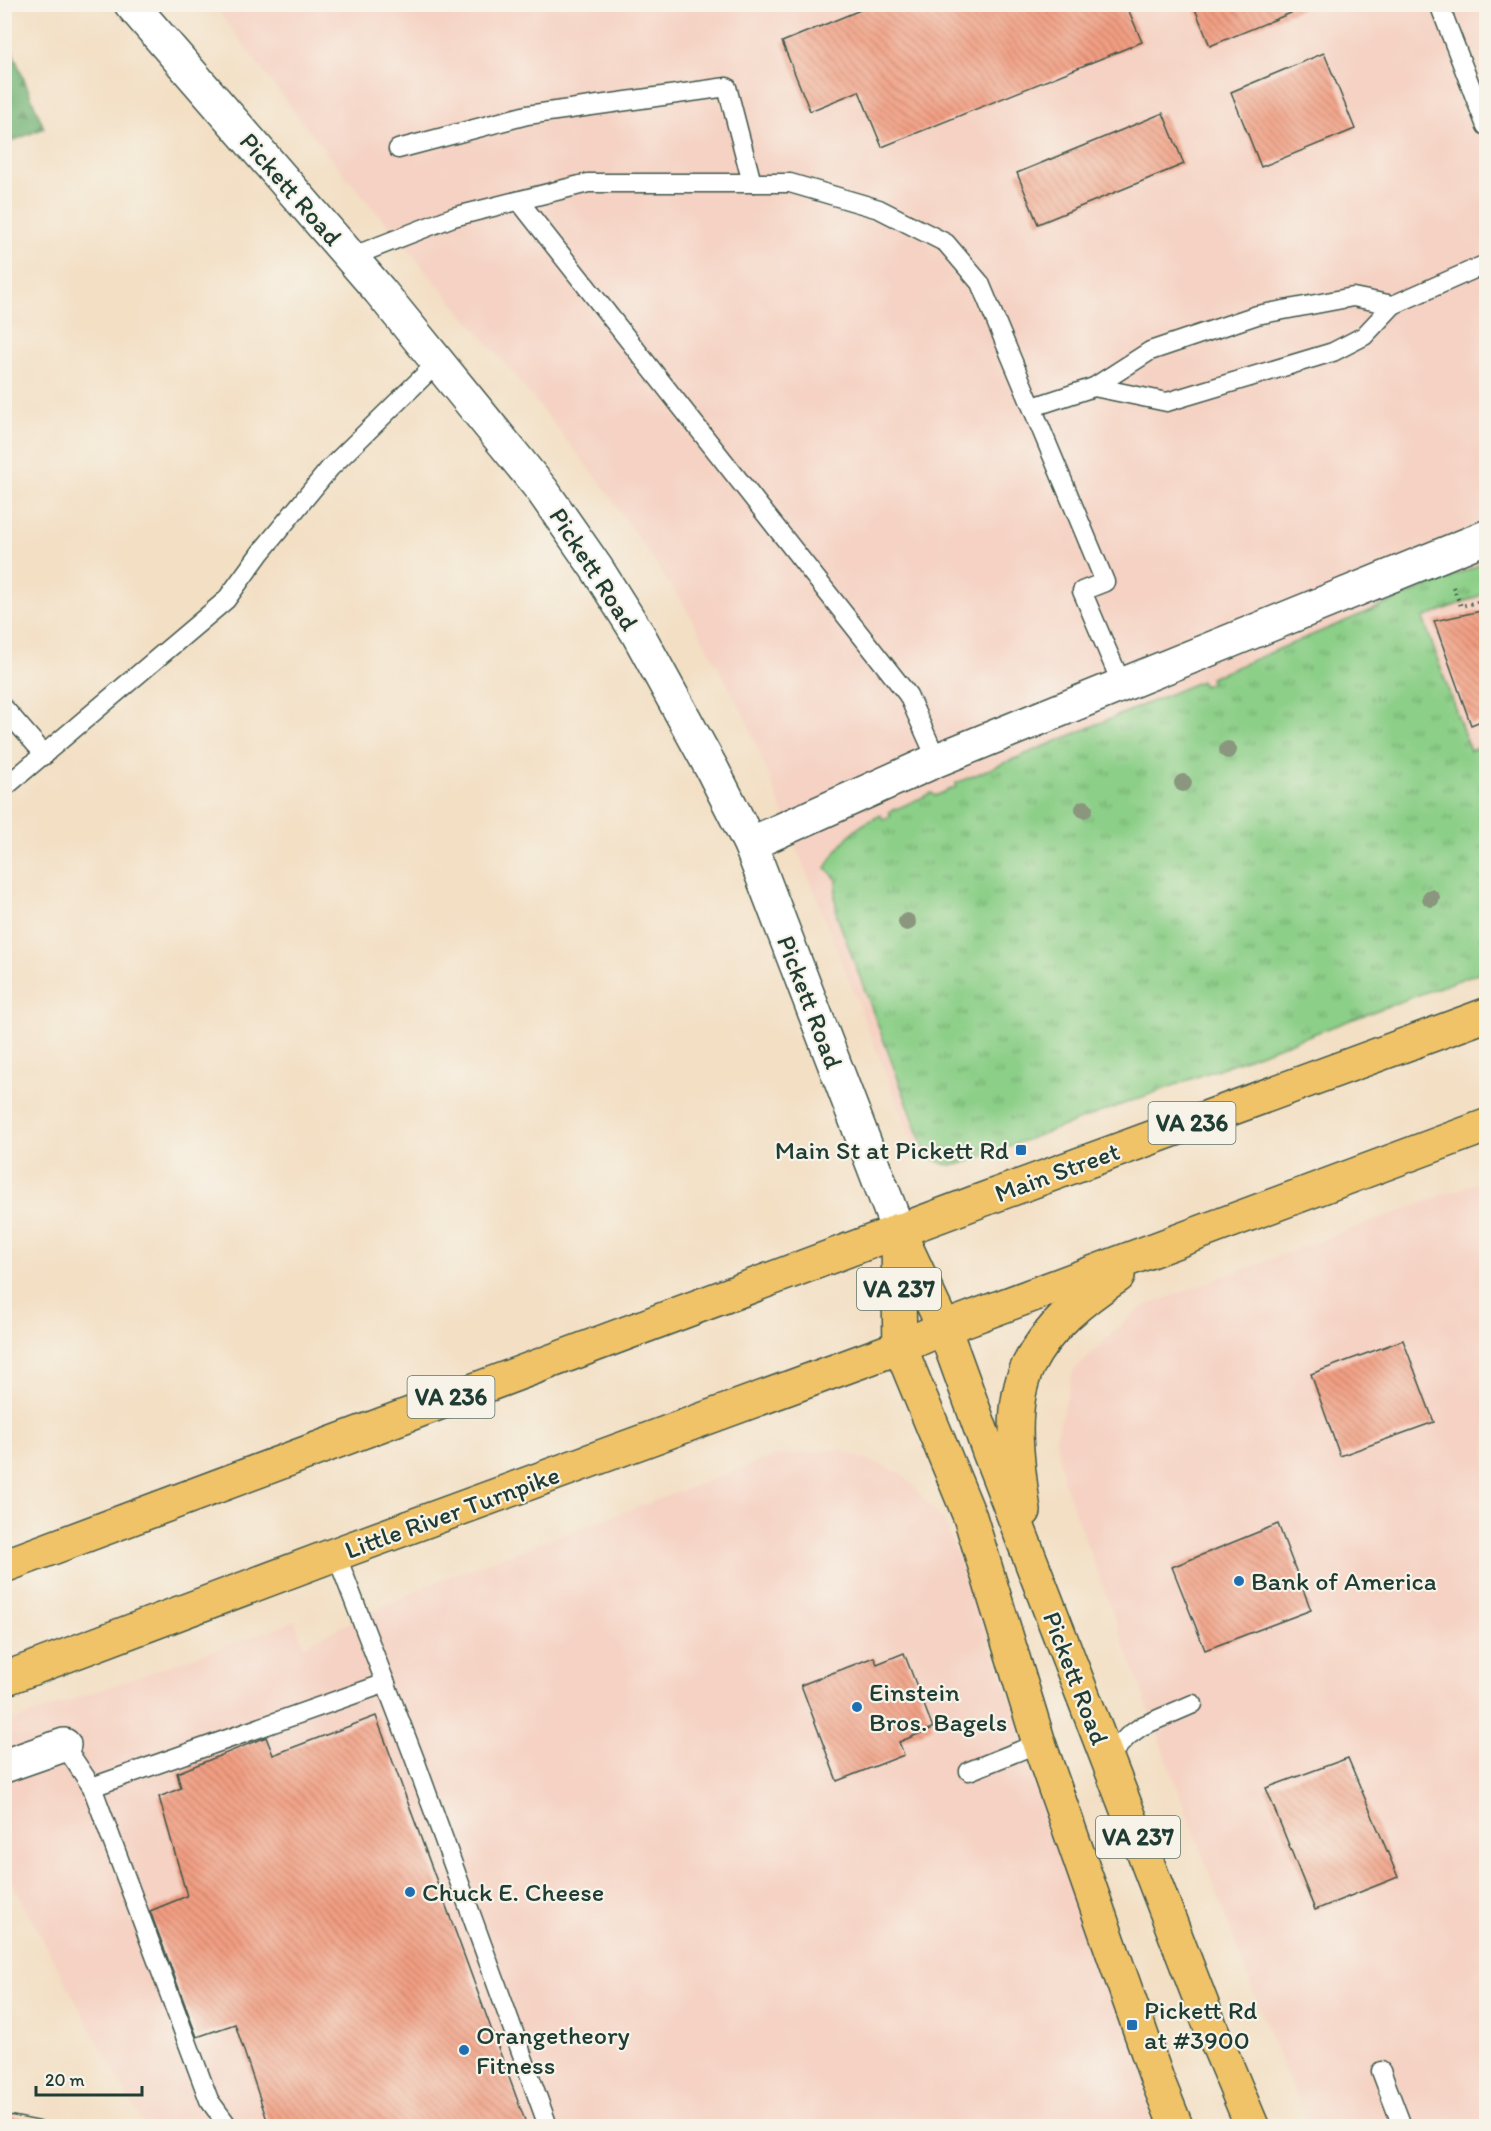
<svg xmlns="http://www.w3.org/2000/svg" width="1491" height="2131" viewBox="0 0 1491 2131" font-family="Itim,sans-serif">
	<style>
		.built { fill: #f5d2c3 }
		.grass { fill: url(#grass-tufts); stroke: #56865e; stroke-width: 1.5 }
		.forest { fill: url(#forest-firs); stroke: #487854; stroke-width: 1.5 }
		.building { fill: url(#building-back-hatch) }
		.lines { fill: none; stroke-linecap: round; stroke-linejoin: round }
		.lane-casing { stroke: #3f554a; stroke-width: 21 }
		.street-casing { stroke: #3f554a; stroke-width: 36 }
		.primary-casing { stroke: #3f554a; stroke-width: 36 }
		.path { stroke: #3f554a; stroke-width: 4; stroke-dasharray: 1.5 4.5; stroke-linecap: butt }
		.lane { stroke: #fff; stroke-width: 18 }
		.street { stroke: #fff; stroke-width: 33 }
		.primary { stroke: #f1c369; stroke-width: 33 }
		.tree { fill: #8a967e }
		.poi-dot { fill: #1f6fb2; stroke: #f7f3e8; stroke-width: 2 }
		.labels { text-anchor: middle; stroke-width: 4.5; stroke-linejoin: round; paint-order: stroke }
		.shield { fill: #f7f3e8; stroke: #60746a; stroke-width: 1.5 }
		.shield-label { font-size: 24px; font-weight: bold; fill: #1f3d34 }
		.street-label { font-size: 26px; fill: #1f3d34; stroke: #f7f3e8 }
		.poi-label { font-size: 26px; fill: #1f3d34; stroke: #f7f3e8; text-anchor: start }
	</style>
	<defs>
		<pattern id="grass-tufts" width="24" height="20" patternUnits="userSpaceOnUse" patternTransform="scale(1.5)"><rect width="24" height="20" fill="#8ccf88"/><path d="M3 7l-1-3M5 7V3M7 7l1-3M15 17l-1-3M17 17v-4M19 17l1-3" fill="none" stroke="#72a970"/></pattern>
		<pattern id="forest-firs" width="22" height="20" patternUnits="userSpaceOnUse" patternTransform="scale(1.5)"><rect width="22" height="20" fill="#71b274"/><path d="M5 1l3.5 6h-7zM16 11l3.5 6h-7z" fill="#5c9260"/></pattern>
		<pattern id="building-back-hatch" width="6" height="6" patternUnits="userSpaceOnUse" patternTransform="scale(1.5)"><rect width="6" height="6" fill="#f29e82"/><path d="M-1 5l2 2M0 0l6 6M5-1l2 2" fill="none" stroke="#c3826b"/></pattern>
	</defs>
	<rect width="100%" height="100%" fill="#f7f3e8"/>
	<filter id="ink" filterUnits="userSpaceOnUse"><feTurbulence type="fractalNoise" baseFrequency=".0167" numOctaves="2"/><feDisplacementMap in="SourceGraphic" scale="12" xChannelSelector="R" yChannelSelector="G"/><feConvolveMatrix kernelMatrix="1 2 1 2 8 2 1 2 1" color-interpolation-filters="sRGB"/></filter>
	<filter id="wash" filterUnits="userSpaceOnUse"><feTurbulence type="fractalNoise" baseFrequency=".008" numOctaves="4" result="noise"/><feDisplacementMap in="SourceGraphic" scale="24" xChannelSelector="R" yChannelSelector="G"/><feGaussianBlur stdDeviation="1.35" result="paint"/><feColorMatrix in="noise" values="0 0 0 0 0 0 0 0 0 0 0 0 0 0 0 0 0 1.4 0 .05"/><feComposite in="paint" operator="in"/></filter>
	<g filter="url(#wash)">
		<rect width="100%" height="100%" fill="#f3dfc4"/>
		<g class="built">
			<polygon points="214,5 1486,5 1486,952 920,1161 746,719 687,610 601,483 510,370 329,156 261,69"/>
			<polygon points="1486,1179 1486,2126 1309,2126 1272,2042 1064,1483 1056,1438 1073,1371 1139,1308"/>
			<polygon points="840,1449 901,1473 944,1521 1173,2126 144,2126 5,1871 4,1724 295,1621 304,1645 434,1582 775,1456"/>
		</g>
		<path class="grass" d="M1486,562V593L1423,618L1470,751L1486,744V970L964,1163C948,1168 939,1164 926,1153L837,916L835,897L837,880L826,868C841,841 852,828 881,815L883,820L891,816L889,812L932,793L935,796L956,787V783L1201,681L1204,686L1211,683L1210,678Z"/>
		<polygon class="forest" points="4,31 44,128 5,144 4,144"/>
		<g id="blocks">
			<g class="building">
				<polygon points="875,4 1126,4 1142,42 882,147 859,91 810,111 782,42"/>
				<polygon points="1193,4 1302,4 1303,8 1210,46"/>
				<polygon points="1324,53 1355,129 1261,167 1231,92"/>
				<polygon points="1163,113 1184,164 1038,224 1017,173"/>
				<polygon points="1486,610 1486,719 1471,725 1434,621"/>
				<polygon points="1403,1340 1434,1422 1340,1456 1311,1374"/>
				<polygon points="1278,1524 1311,1610 1205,1650 1172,1567"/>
				<polygon points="904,1653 933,1728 899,1742 904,1755 837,1781 801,1685 874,1657 877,1664"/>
				<polygon points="376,1716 527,2126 269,2126 235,2024 197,2037 150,1911 187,1896 159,1797 181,1788 177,1773 266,1737 273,1755"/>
				<polygon points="1348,1758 1398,1877 1315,1910 1266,1788"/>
				<polygon points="4,2114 49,2123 48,2126 4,2126"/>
			</g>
		</g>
	</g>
	<g filter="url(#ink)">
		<use href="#blocks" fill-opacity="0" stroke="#3f554a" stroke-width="1.5"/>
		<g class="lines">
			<g class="lane-casing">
				<g id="lane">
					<polyline points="1439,4 1486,126"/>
					<polyline points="398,149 527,115 727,87 752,183"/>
					<polyline points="519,201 908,695 937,760"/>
					<polyline points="351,257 453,217 588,183 790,183 879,209 946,243 980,283 1105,582 1082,591 1122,685"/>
					<polyline points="1094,387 1167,402 1333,352 1364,336 1393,305"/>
					<polyline points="1033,407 1094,387 1150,351 1257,315 1353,297 1393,305 1486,264"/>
					<polyline points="4,708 45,755"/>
					<polyline points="4,788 226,600 261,552 330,468 438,362"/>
					<polyline points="336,1554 415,1760 548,2126"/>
					<polyline points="64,1745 92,1787 209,2100 228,2126"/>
					<polyline points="1107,1758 1128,1736 1142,1726 1193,1704"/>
					<polyline points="969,1771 1039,1743"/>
					<polyline points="92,1787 386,1683"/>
					<polyline points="1381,2071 1402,2126"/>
				</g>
			</g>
			<g class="street-casing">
				<g id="street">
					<polyline points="131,4 379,290 542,490 597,569 638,634 713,771 750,844 898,1230"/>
					<polyline points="750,844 937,760 1486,537"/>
					<polyline points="4,1766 64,1745"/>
				</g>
			</g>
			<g class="primary-casing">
				<g id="primary">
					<polyline points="898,1230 944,1328 989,1452 1213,2033 1252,2126"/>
					<polyline points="898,1243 900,1347 970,1517 1039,1743 1157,2079 1176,2126"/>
					<path d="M1024,1511C1018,1466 1008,1409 1028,1366C1047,1327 1083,1299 1118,1276"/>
					<path d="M4,1566C497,1378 991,1196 1486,1015"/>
					<polyline points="4,1679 336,1554 900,1347 944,1328 1486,1126"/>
				</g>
			</g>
			<g class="path">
				<polyline points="1453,587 1461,606 1486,600"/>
				<polyline points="1483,720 1486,731"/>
			</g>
			<use href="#lane" class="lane"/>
			<use href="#street" class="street"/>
			<use href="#primary" class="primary"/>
		</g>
		<g class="tree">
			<circle cx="1228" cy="750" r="9"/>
			<circle cx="1183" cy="783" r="9"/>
			<circle cx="1084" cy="809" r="9"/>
			<circle cx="1431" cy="898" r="9"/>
			<circle cx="907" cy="922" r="9"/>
		</g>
	</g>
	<g class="poi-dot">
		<rect x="1015" y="1144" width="12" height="12" rx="3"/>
		<circle cx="1239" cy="1581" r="6"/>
		<circle cx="857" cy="1707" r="6"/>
		<circle cx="410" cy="1892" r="6"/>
		<rect x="1126" y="2019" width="12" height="12" rx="3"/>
		<circle cx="464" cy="2050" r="6"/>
	</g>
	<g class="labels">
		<g class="shield">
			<rect x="1148.5" y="1102" width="87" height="42" rx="4.5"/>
			<rect x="857" y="1268" width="84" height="42" rx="4.5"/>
			<rect x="407.5" y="1376" width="87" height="42" rx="4.5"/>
			<rect x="1096" y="1816" width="84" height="42" rx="4.5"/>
		</g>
		<g class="shield-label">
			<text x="1192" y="1131">VA 236</text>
			<text x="899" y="1297">VA 237</text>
			<text x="451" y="1405">VA 236</text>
			<text x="1138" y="1845">VA 237</text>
		</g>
		<g class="street-label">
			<text transform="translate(291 189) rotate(49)" y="9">Pickett Road</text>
			<text transform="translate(594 569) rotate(57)" y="9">Pickett Road</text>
			<text transform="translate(810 1002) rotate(69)" y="9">Pickett Road</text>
			<text transform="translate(1057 1172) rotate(-20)" y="9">Main Street</text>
			<text transform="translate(452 1512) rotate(-20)" y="9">Little River Turnpike</text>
			<text transform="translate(1076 1678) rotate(69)" y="9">Pickett Road</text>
		</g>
		<g class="poi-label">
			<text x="1009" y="1159" text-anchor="end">Main St at Pickett Rd</text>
			<text x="1251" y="1590">Bank of America</text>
			<text x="869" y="1701">Einstein<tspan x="869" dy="30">Bros. Bagels</tspan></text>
			<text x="422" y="1901">Chuck E. Cheese</text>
			<text x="1144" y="2019">Pickett Rd<tspan x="1144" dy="30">at #3900</tspan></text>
			<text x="476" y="2044">Orangetheory<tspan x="476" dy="30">Fitness</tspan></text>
		</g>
	</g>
	<rect width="1491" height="2131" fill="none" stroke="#f7f3e8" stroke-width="24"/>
	<path d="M36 2086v9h106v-9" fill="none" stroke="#1f3d34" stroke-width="3"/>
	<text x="45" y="2086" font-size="18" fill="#1f3d34" stroke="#f7f3e8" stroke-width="4.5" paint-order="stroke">20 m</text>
</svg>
